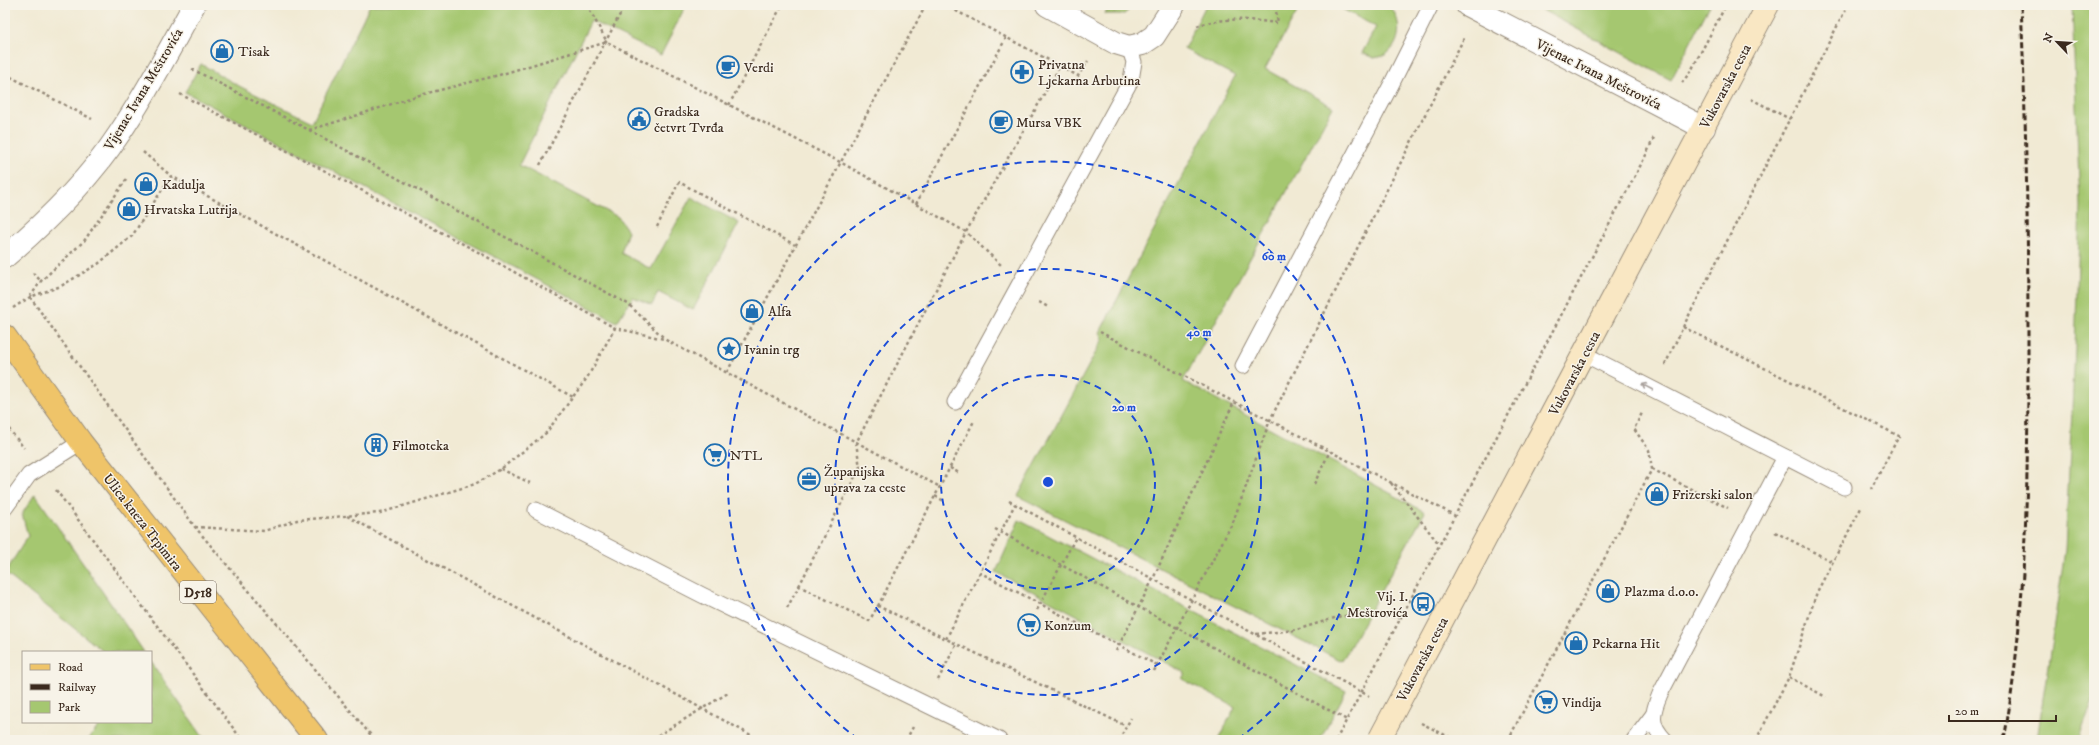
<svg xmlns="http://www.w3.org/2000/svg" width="2099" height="745" viewBox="0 0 2099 745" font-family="'IM FELL DW Pica',serif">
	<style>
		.green { fill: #a5c770; stroke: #707847 }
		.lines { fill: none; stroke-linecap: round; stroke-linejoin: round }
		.lane-casing { stroke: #968a79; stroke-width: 17 }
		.street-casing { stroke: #968a79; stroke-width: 24 }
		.secondary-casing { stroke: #968a79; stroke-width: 24 }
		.primary-casing { stroke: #968a79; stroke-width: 24 }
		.path { stroke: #968a79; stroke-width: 2.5; stroke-dasharray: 3 3; stroke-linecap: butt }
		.lane { stroke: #fff; stroke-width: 15 }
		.street { stroke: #fff; stroke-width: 22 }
		.secondary { stroke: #f9e7c3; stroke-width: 22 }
		.primary { stroke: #efc469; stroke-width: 22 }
		.rail { stroke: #3b2a1e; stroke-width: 3; stroke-dasharray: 6 3; stroke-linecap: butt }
		.oneway { stroke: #a79f9a }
		.ring { fill: none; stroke: #1d4ed8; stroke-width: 2; stroke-dasharray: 7 5 }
		.labels { text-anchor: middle; stroke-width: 3; stroke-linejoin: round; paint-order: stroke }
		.shield { fill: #f7f3e8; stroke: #73665b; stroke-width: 1 }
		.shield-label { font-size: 13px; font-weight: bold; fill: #3b2a1e }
		.poi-label { font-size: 14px; fill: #3b2a1e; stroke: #f7f3e8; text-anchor: start }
		.street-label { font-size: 14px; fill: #3b2a1e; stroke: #f7f3e8 }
		.centre { fill: #1d4ed8; stroke: #f7f3e8; stroke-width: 2 }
		.ring-label { font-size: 12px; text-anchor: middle; font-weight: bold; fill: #1d4ed8; stroke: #f7f3e8; stroke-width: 3; stroke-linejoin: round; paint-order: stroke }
	</style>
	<rect width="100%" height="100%" fill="#f7f3e8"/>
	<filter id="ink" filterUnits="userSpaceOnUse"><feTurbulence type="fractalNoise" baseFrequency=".025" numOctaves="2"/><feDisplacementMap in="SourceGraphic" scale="8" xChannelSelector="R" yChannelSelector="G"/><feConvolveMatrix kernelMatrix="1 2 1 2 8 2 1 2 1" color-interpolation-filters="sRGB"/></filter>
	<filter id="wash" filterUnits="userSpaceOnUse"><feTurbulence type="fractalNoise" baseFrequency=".012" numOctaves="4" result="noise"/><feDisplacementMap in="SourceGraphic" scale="16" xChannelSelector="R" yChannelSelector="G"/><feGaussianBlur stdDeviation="0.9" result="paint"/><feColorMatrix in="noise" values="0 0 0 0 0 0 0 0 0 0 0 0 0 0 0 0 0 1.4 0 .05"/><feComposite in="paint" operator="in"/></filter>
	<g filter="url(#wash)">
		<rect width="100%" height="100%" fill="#f1ead4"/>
		<g class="green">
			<polygon points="370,5 686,5 661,55 591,21 519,165 618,217 628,231 621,253 651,269 691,197 739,223 693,310 658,292 652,305 633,297 617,322 185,92 201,64 239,86 312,122"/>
			<polygon points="1110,5 1135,5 1124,14 1105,14"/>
			<polygon points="1206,5 1301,5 1265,69 1333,107 1183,381 1425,512 1342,661 1018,496 1103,339 1100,332 1235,76 1184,49"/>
			<path d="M1335,5H1389C1401,18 1403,40 1388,53C1385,56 1378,57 1374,58L1362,53L1376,27Z"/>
			<polygon points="1533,5 1710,5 1671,80"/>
			<polygon points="2072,5 2094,5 2094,699 2078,740 2037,740 2065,550 2075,349 2080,206"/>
			<polygon points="35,494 144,652 104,652 5,573 28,536 22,514"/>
			<polygon points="1019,520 1346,691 1320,740 1218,740 1235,707 1182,679 1185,673 996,572"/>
			<polygon points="151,662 205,740 88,740 102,722 151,722"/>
		</g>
	</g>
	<g filter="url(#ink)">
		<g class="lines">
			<g class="lane-casing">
				<g id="lane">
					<polyline points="1584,354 1844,487"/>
					<polyline points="1243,366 1391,85 1431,5"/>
					<polyline points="955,402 1131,80 1134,62 1129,47"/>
					<polyline points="5,508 29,475 81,442"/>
					<polyline points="536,510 702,595 999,740"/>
					<polyline points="1634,740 1653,715"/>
					<path d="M1665,740C1649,724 1652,713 1660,694L1785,457"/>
				</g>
			</g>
			<g class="street-casing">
				<g id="street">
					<polyline points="1047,5 1116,43 1129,47 1142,44 1154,36 1174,5"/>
					<polyline points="1467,5 1704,128"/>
					<path d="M5,257C47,221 89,180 119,134C147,93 170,48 194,5"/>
				</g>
			</g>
			<g class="secondary-casing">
				<polyline id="secondary" points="1379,740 1768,5"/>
			</g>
			<g class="primary-casing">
				<polyline id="primary" points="5,336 81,442 317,740"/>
			</g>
			<g class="path">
				<polyline points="587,5 607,42"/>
				<polyline points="945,5 1060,66"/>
				<polyline points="1907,10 1912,5"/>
				<path d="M1197,26C1224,16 1250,20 1278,23L1275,5"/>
				<polyline points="192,69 309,130 628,304 663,337"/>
				<polyline points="5,74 92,119"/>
				<polyline points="1682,83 1692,69 1726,5"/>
				<polyline points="180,94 480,253 615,328 664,339 940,487"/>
				<polyline points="1751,99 1790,119"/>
				<polyline points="729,105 782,5"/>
				<polyline points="309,130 349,118 416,96 499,75 607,42 840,162 966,232 1001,265"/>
				<polyline points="143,152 171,176 573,397"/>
				<polyline points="540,165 625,5"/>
				<polyline points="916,204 1006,38"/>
				<polyline points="657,227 679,182 795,245"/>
				<polyline points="33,273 41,281"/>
				<polyline points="30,297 195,527 375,740"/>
				<polyline points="30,297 41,281 84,241 128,177"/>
				<polyline points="1039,302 1048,307"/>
				<polyline points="13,308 30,297 61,286 98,264 132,236 171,176"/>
				<polyline points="1683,327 1899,436 1871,489"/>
				<polyline points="1100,332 1234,402"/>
				<polyline points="1665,365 1683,327 1848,5"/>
				<polyline points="727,372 926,5"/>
				<polyline points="5,424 24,448"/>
				<polyline points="950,468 959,473"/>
				<polyline points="501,469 530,483"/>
				<polyline points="1652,469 1728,508"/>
				<polyline points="1391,483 1439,544"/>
				<polyline points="1314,484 1330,451"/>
				<polyline points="56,490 242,740"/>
				<polyline points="935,496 944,501"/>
				<polyline points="1009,501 1369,696"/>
				<polyline points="347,516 760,740"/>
				<polyline points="195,527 264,531 297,520 380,513 475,484 501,469 546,433 587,378 615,328"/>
				<polyline points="995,529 1347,720"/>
				<polyline points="1775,532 1833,562"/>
				<polyline points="979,572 1157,665"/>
				<polyline points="799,586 860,467 856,443 966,232 1060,66 1078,76 1088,61"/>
				<polyline points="878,606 974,421"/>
				<polyline points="787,608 799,586 869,621 878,606 1126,726"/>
				<polyline points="1037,610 1076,537"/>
				<polyline points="1256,634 1296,630 1341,616 1401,617"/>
				<polyline points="946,639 1015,504"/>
				<polyline points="1116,651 1153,579 1234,402 1454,515"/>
				<polyline points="1154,671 1233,522 1270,420 1464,38"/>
				<polyline points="1789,677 1826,697"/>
				<polyline points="938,680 957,643"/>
				<polyline points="1421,723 1455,740"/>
				<polyline points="654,740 662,733 728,693"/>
				<polyline points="906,740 913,727"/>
				<polyline points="1119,740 1131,718"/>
				<polyline points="1336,740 1646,155 1655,135"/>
				<polyline points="1508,740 1652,469 1649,450 1634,429 1642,413"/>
				<polyline points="1756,740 1789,677 1817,592 1861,508"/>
			</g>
			<use href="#lane" class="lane"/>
			<use href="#street" class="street"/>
			<use href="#secondary" class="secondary"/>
			<use href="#primary" class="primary"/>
			<path class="rail" d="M2004,740C2027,610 2028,477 2028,345C2028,232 2026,118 2021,5"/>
		</g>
		<defs><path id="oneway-shaft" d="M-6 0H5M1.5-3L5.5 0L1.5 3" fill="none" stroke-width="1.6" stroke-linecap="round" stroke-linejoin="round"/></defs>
		<use class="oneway" href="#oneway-shaft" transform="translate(1647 387) rotate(-152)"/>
	</g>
	<g class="ring">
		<circle cx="1048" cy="482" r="107"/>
		<circle cx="1048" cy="482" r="213"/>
		<path d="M858 739A320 320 0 1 1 1238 739"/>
	</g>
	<defs>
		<g id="shop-ring" transform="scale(1.15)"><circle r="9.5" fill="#f7f3e8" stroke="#1f6fb2" stroke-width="1.5"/><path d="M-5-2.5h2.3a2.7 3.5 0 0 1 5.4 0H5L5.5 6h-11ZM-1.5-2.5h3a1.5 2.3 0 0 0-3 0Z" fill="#1f6fb2"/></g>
		<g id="cafe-ring" transform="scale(1.15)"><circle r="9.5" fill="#f7f3e8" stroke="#1f6fb2" stroke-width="1.5"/><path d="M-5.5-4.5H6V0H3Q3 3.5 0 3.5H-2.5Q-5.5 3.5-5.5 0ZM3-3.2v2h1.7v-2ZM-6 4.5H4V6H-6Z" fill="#1f6fb2"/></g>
		<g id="pharmacy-ring" transform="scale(1.15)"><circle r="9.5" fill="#f7f3e8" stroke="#1f6fb2" stroke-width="1.5"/><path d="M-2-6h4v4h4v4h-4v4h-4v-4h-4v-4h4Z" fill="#1f6fb2"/></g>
		<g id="civic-ring" transform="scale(1.15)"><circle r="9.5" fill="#f7f3e8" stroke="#1f6fb2" stroke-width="1.5"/><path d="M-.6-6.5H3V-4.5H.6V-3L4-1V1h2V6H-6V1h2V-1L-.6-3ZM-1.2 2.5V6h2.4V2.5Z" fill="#1f6fb2"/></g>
		<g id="sight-ring" transform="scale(1.15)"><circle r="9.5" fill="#f7f3e8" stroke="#1f6fb2" stroke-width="1.5"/><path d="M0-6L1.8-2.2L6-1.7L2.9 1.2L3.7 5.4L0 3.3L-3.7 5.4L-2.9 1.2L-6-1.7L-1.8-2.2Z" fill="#1f6fb2"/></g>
		<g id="building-ring" transform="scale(1.15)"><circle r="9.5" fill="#f7f3e8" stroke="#1f6fb2" stroke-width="1.5"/><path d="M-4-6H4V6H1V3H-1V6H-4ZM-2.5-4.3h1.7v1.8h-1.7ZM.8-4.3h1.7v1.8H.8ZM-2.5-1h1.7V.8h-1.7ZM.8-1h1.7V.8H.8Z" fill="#1f6fb2"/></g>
		<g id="supermarket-ring" transform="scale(1.15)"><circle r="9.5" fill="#f7f3e8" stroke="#1f6fb2" stroke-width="1.5"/><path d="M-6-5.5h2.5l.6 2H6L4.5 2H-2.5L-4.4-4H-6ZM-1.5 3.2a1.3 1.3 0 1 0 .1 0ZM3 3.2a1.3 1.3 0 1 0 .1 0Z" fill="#1f6fb2"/></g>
		<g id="office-ring" transform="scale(1.15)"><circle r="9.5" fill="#f7f3e8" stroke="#1f6fb2" stroke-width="1.5"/><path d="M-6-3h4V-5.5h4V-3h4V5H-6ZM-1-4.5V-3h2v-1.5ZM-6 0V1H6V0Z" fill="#1f6fb2"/></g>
		<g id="bus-ring" transform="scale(1.15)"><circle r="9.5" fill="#f7f3e8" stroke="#1f6fb2" stroke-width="1.5"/><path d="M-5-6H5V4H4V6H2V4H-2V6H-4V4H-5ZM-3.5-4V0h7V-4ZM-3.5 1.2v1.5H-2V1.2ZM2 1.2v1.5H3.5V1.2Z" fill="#1f6fb2"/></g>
	</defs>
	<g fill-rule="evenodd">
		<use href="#shop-ring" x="222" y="51"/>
		<use href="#cafe-ring" x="728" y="67"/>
		<use href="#pharmacy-ring" x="1022" y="72"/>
		<use href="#civic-ring" x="639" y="119"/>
		<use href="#cafe-ring" x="1001" y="122"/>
		<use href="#shop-ring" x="146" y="184"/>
		<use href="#shop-ring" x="129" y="209"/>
		<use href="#shop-ring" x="752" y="311"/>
		<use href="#sight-ring" x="729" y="349"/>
		<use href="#building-ring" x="376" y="445"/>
		<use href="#supermarket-ring" x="715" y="455"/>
		<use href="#office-ring" x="809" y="479"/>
		<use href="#shop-ring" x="1657" y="494"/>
		<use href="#shop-ring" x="1608" y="591"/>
		<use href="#bus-ring" x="1423" y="604"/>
		<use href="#supermarket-ring" x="1029" y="625"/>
		<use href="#shop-ring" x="1576" y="643"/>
		<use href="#supermarket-ring" x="1546" y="702"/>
	</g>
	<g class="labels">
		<rect class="shield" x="180" y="581" width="36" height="22" rx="3"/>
		<g class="shield-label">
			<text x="198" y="597">D518</text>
		</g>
		<g class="poi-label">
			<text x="238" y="56">Tisak</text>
			<text x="1038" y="69">Privatna<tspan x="1038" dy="16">Ljekarna Arbutina</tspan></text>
			<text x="744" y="72">Verdi</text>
			<text x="654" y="116">Gradska<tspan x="654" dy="16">četvrt Tvrđa</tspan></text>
			<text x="1016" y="127">Mursa VBK</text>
			<text x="162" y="189">Kadulja</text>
			<text x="144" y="214">Hrvatska Lutrija</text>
			<text x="768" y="316">Alfa</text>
			<text x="744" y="354">Ivanin trg</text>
			<text x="392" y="450">Filmoteka</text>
			<text x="730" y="460">NTL</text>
			<text x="824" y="476">Županijska<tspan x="824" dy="16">uprava za ceste</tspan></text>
			<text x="1672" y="499">Frizerski salon</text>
			<text x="1624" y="596">Plazma d.o.o.</text>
			<text x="1408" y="601" text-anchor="end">Vij. I.<tspan x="1408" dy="16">Meštrovića</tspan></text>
			<text x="1044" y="630">Konzum</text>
			<text x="1592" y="648">Pekarna Hit</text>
			<text x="1562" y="707">Vindija</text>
		</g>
		<g class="street-label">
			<text transform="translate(1599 74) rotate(27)" y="5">Vijenac Ivana Meštrovića</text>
			<text transform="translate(1725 86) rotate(-62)" y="5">Vukovarska cesta</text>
			<text transform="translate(143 89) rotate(-59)" y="5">Vijenac Ivana Meštrovića</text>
			<text transform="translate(1574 373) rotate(-62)" y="5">Vukovarska cesta</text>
			<text transform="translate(143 522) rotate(52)" y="5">Ulica kneza Trpimira</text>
			<text transform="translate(1422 659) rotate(-62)" y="5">Vukovarska cesta</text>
		</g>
	</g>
	<circle cx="1048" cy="482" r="6" class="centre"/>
	<g class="ring-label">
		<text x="1274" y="260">60 m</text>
		<text x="1199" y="336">40 m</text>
		<text x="1124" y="411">20 m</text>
	</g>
	<rect width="2099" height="745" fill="none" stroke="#f7f3e8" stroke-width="20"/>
	<rect x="22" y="651" width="130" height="72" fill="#f7f3e8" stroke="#aca397"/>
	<rect x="30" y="664" width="20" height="6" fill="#efc469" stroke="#aca397"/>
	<text x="58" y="671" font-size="12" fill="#3b2a1e">Road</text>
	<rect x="30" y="684" width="20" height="6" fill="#3b2a1e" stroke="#aca397"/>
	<text x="58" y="691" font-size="12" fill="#3b2a1e">Railway</text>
	<rect x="30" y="701" width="20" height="12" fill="#a5c770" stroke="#aca397"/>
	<text x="58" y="711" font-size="12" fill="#3b2a1e">Park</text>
	<g transform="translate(2057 42) rotate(295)" stroke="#f7f3e8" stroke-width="3" paint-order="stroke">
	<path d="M0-3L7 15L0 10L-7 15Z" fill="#3b2a1e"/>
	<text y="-6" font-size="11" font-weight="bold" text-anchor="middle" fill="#3b2a1e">N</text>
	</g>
	<path d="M1949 715v6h107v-6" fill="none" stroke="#3b2a1e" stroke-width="2"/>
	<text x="1955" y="715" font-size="12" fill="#3b2a1e" stroke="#f7f3e8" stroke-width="3" paint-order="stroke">20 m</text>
</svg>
